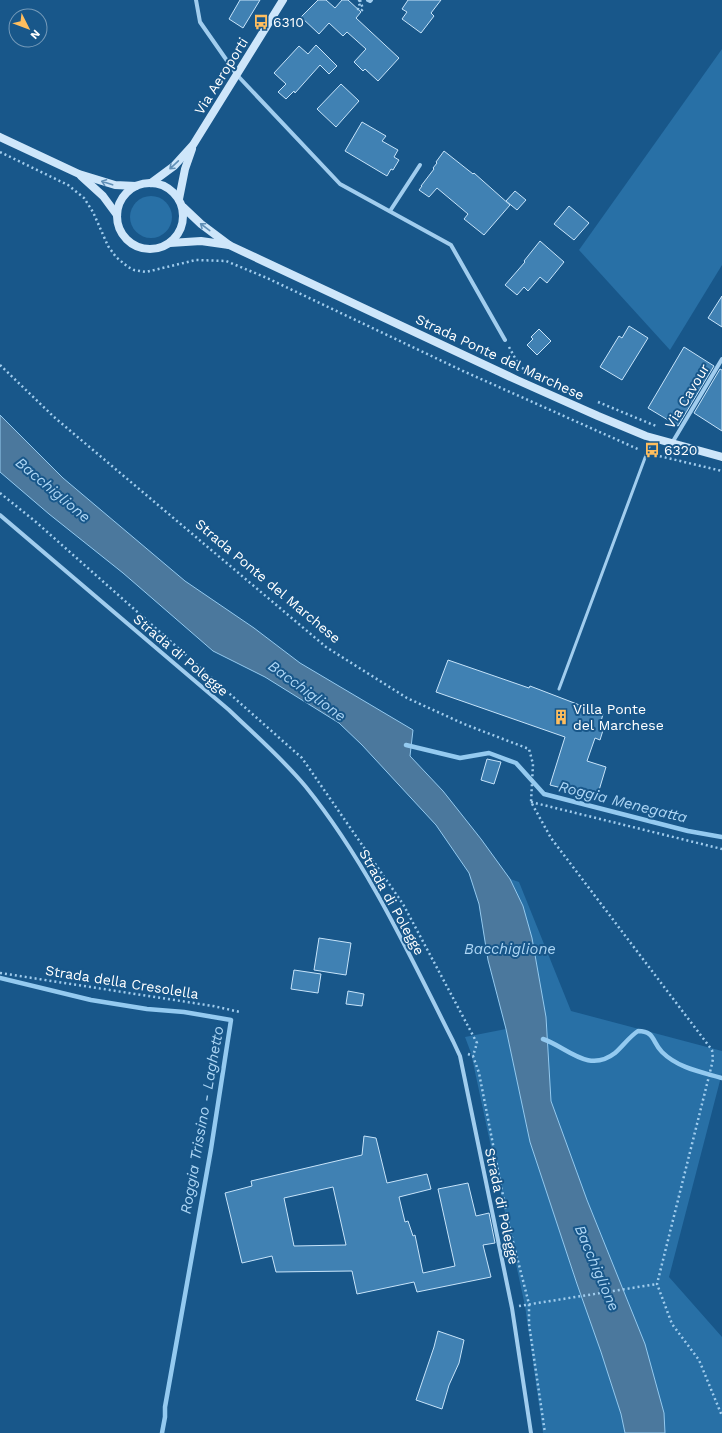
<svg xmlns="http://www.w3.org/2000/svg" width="722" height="1433" viewBox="0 0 722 1433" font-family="'Work Sans',sans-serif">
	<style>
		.green { fill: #2870a6 }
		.water { fill: #4b789d; stroke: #94caf0 }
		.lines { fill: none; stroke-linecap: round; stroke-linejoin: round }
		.stream { stroke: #94caf0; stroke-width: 4.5 }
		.building { fill: #4081b3; stroke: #c7e4fa; fill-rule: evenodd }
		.path { stroke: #a1cdee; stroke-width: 2.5; stroke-dasharray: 2 3; stroke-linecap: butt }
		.lane { stroke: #a1cdee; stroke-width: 3 }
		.street { stroke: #a1cdee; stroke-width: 4 }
		.secondary { stroke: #cee6fa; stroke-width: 8 }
		.oneway { stroke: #6190b7 }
		.labels { text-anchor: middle; stroke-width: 4; stroke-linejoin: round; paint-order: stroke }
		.poi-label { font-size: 14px; fill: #fff; stroke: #18578a; text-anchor: start }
		.street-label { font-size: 14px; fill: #fff; stroke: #18578a }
		.water-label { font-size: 15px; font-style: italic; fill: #add6f5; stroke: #18578a }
	</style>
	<rect width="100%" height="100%" fill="#18578a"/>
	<g class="green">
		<polygon points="722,49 722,265 670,350 579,250"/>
		<circle cx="151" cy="217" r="21"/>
		<polygon points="510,879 519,882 571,1011 722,1051 722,1073 669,1277 722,1337 722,1433 665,1433 664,1413 614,1269 558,1126 551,1101 546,1017 532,938 523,906"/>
		<polygon points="506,1029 530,1142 577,1284 601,1352 621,1414 625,1433 543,1433 525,1306 471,1053 465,1037"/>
	</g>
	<polygon class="water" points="0,415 63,478 185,581 254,628 300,663 413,730 410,756 443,791 481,839 510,879 523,906 532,938 546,1017 551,1101 587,1200 645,1344 664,1413 665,1433 625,1433 621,1414 601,1352 577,1284 530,1142 506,1029 488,960 479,904 469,873 436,825 362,745 339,723 265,677 213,651 123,573 49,514 0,472"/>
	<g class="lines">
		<g class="stream">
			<polyline points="406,745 460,758 489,753 516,763 544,794 688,831 722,837"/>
			<polyline points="0,978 91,1000 147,1009 184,1012 231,1020 211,1149 165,1407 165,1417 162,1433"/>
			<path d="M543,1039C567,1047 588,1074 615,1053C623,1046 629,1037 638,1031C655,1031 652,1042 662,1052C678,1068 701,1072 722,1078"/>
		</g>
	</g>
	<g class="building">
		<polygon points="240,0 260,0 243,28 229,19"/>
		<polygon points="318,0 326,0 335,8 342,0 348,0 361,12 356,18 399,58 378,81 365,69 363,71 354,62 366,49 347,32 343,36 329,23 319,34 301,17"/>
		<polygon points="408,0 441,0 431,13 434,16 421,33 402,19 407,12 402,9"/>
		<polygon points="316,45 337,66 329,74 320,65 295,93 294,91 286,99 278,92 286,84 274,73 299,46 308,54"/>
		<polygon points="341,84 359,101 336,127 317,109"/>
		<polygon points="362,122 386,136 382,141 398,150 394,157 399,160 393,170 391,169 387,176 345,151"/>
		<polygon points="444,151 473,174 474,173 510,205 484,235 464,219 468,214 437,188 429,197 419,190 422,186 421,186 434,169 433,168 437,163 436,162"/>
		<polygon points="515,191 526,200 517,210 506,201"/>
		<polygon points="569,206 589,223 574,240 554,224"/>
		<polygon points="540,241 564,262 547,283 540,277 528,291 524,287 517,295 505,285 525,262 524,261"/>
		<polygon points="722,296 722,327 708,318"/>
		<polygon points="629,326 648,338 622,380 600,367 619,336 622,338"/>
		<polygon points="539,329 551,341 537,355 527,345 533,339 531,337"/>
		<polygon points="684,347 714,366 678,426 648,408"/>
		<polygon points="720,369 722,370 722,431 694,413"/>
		<polygon points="448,660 529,688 530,686 603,714 600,725 604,727 600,740 595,738 587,761 606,767 597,797 550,785 565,737 436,692"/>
		<polygon points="487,759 501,762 494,784 481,780"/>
		<polygon points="319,938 351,943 346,975 314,970"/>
		<polygon points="294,970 321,974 318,993 291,989"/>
		<polygon points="348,991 364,994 362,1006 346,1004"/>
		<path d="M364,1136L376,1138L387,1183L427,1174L431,1189L399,1197L405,1222L408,1221L413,1236L415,1235L423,1273L455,1266L438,1189L468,1183L476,1216L489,1213L495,1243L483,1245L491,1277L417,1292L414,1282L357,1294L352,1271L276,1272L272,1256L242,1263L225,1193L252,1186L251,1181L362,1155ZM333,1187L346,1245L294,1246L284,1198Z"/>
		<polygon points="438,1331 464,1340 459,1363 449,1385 442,1409 416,1400 434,1347"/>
	</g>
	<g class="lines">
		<g class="path">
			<polygon points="360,0 363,9 361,11 358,9 360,6 358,1"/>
			<polyline points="0,152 68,185 84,198 93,212 108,246 116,257 128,267 134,270 146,272 196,260 226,261 267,278 463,371 640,450"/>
			<polyline points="509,347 520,367 535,374"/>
			<polyline points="0,365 54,417 326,647 407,698 464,724 529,749 533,764 531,802 551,838 712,1050 713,1059 711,1068 657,1284 672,1324 699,1360 722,1416"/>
			<polyline points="598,402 656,426"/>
			<polyline points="655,455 722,471"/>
			<polyline points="0,493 36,522 302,758 403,904 477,1043 473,1056"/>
			<polyline points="531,802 722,849"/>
			<polyline points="0,973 213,1006 240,1012"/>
			<polyline points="468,1054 473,1056 479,1073 509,1226 529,1304 529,1324 545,1433"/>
			<polyline points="519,1306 657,1284"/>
		</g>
		<polyline class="lane" points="559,689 652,439"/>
		<g class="street">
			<polyline points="196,0 200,22 237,75 340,184 451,245 505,340"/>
			<polyline points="368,0 370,1 371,0"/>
			<polyline points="390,211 420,165"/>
			<polyline points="672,443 722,359"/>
			<path d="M0,515L229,710C255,735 283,759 306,787C368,864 409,954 453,1041L460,1056L512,1308L531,1433"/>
		</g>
		<g class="secondary">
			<polyline points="0,137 79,174 115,185 136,186"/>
			<polyline points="81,176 103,196 117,215"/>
			<circle cx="150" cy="216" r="33"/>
			<polyline points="151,183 174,166 193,145 283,0"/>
			<polyline points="179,199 185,169 192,149"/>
			<polyline points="183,207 201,224 229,245 517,380 598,416 646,436 722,457"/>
			<polyline points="170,243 201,241 229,245"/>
		</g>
	</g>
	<defs><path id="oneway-shaft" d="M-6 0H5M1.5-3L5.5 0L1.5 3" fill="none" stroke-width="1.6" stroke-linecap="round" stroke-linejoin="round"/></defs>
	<g class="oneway">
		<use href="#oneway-shaft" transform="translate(174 165) rotate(137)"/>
		<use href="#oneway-shaft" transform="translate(107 183) rotate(-162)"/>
		<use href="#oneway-shaft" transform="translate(205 227) rotate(-143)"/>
	</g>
	<defs>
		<g id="bus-bare" transform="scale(1.2)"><path d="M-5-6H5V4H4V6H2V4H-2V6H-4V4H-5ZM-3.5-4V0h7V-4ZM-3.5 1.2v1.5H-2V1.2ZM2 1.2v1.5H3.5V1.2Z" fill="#ffbe5e" stroke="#18578a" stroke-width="2.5" paint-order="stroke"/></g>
		<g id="building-bare" transform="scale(1.2)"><path d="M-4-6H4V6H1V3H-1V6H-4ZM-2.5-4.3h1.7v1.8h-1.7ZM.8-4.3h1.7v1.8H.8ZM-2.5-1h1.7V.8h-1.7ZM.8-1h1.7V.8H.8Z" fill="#ffbe5e" stroke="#18578a" stroke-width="2.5" paint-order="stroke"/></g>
	</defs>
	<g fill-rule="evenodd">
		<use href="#bus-bare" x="261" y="22"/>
		<use href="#bus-bare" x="652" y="450"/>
		<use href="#building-bare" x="561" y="717"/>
	</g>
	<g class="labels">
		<g class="poi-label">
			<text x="273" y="27">6310</text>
			<text x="664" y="455">6320</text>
			<text x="573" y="714">Villa Ponte<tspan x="573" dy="16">del Marchese</tspan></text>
		</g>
		<g class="street-label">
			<text transform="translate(221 76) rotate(-58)" y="5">Via Aeroporti</text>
			<text transform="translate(500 357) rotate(25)" y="5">Strada Ponte del Marchese</text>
			<text transform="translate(687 396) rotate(-59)" y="5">Via Cavour</text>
			<text transform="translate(268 581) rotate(40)" y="5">Strada Ponte del Marchese</text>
			<text transform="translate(181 655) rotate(40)" y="5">Strada di Polegge</text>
			<text transform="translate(392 902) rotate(61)" y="5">Strada di Polegge</text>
			<text transform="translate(122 982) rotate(9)" y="5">Strada della Cresolella</text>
			<text transform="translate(502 1206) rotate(78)" y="5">Strada di Polegge</text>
		</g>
		<g class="water-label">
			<text transform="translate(53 490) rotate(40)" y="5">Bacchiglione</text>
			<text transform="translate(307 691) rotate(36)" y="5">Bacchiglione</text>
			<text transform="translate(623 802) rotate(14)" y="5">Roggia Menegatta</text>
			<text x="510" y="954">Bacchiglione</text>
			<text transform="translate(202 1120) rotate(-80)" y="5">Roggia Trissino - Laghetto</text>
			<text transform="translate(597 1268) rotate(67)" y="5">Bacchiglione</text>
		</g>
	</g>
	<g transform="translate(28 28) rotate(132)"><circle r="19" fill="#18578a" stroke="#749ab9"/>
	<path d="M0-3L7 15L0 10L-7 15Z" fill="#ffbe5e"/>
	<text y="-6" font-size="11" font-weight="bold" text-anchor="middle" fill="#ffffff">N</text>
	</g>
</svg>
